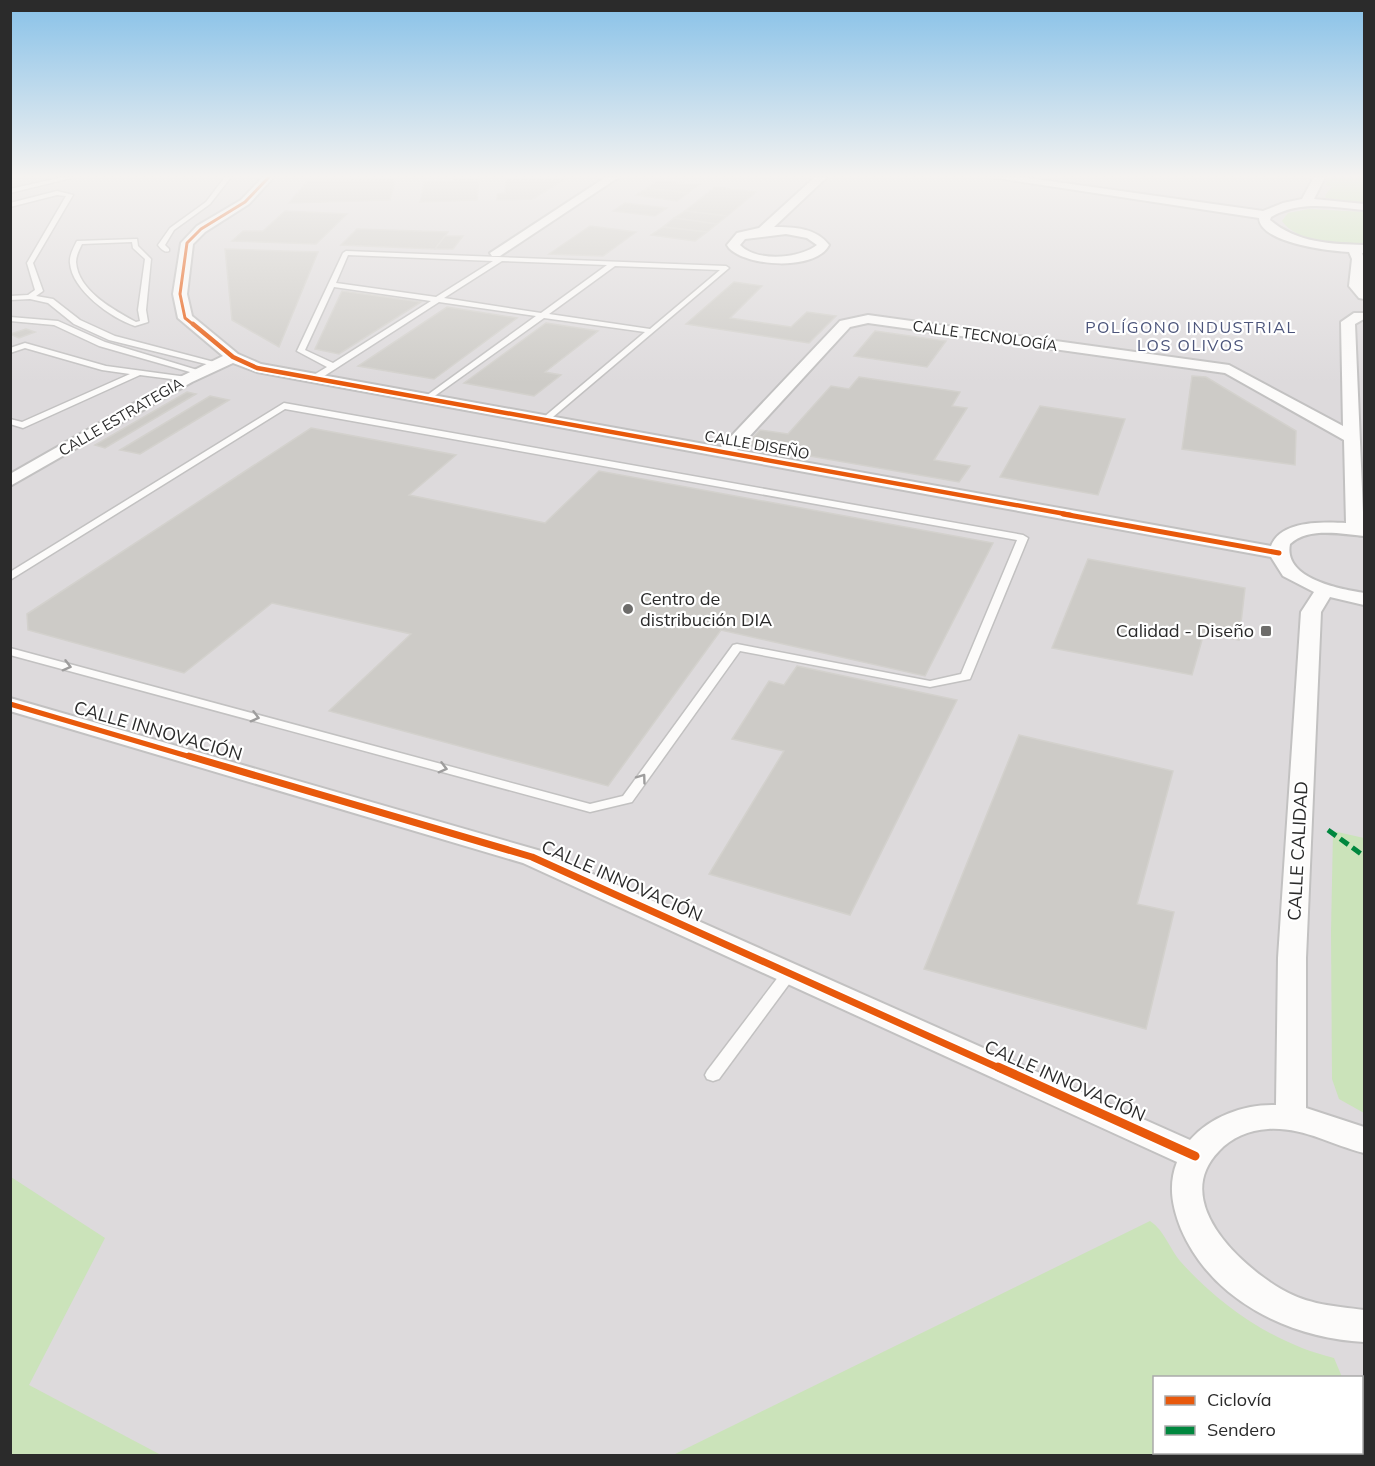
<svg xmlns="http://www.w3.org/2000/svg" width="1375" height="1466" viewBox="0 0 1375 1466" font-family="Mulish,sans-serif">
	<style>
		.industrial { fill: #dddadc; fill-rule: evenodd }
		.green { fill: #cbe3ba }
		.building { fill: #cdcbc7; stroke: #d3d1cd; stroke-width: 1.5 }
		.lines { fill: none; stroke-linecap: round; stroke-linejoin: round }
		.lane-casing { stroke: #c2c1c1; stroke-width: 3 }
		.street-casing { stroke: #c2c1c1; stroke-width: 4 }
		.lane { fill: #fcfbfa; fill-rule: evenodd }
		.street { fill: #fcfbfa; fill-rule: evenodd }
		.quiet { stroke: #00873e; stroke-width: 5; stroke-dasharray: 10 5; stroke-linecap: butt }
		.cycleway-far4-casing { stroke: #fff; stroke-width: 5 }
		.cycleway-far3-casing { stroke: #fff; stroke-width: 8 }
		.cycleway-far2-casing { stroke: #fff; stroke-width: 9 }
		.cycleway-far1-casing { stroke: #fff; stroke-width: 10 }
		.cycleway-casing { stroke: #fff; stroke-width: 13 }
		.cycleway-far4 { stroke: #e8590c; stroke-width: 3 }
		.cycleway-far3 { stroke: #e8590c; stroke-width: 4.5 }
		.cycleway-far2 { stroke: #e8590c; stroke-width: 5 }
		.cycleway-far1 { stroke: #e8590c; stroke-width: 7 }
		.cycleway { stroke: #e8590c; stroke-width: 9 }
		.oneway { stroke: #9e9d9d }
		.poi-dot { fill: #6d6c6a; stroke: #fff; stroke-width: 2 }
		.labels { text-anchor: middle; stroke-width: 4.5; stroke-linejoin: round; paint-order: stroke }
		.far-street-label { font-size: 15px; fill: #2b2b2b; stroke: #fff }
		.far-neighbourhood-label { font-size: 16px; letter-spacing: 1.5px; fill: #4c557b; stroke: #fff }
		.poi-label { font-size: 18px; fill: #2b2b2b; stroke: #fff; text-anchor: start }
		.street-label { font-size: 18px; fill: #2b2b2b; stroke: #fff }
	</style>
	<rect width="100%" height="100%" fill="#e8e5e0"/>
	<path class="industrial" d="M19,177H1364V1455H11L10,179ZM1154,1378H1362V1452H1154Z"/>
	<g class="green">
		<polygon points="1330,177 1364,177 1364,204 1326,198 1325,196 1332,186 1325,185"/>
		<path d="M1309,209L1364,212V244C1341,244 1297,243 1282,221L1288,213Z"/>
		<polygon points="1333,831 1364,838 1364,1113 1339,1099 1332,1079 1331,932"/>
		<polygon points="11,1177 105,1238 29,1385 161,1455 11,1455"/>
		<path d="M1150,1221C1164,1230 1170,1249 1180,1261C1220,1306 1275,1344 1334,1358L1342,1377L1154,1378V1452H1362V1423L1364,1430V1455H673Z"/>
	</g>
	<g class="building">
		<polygon points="480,177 479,181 452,182 453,178"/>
		<polygon points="506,177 569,177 533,199 497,200 497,194 505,193"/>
		<polygon points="396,178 390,200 289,203 308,180"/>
		<polygon points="658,180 699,185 688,193 647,188"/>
		<polygon points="479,181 477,200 420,202 424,182"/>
		<polygon points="715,187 756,192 727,216 685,211"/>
		<polygon points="647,188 688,193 677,201 636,195"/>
		<polygon points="625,203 667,208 655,216 613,211"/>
		<polygon points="285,211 347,214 316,244 232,241 243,231 263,231"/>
		<polygon points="685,211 727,216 717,224 674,218"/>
		<polygon points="674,218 717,224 707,232 663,227"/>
		<polygon points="590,226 636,232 603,256 549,254"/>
		<polygon points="663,227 707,232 695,241 651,235"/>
		<polygon points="357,229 448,232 435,249 341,245"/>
		<polygon points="445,236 463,236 453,249 435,249"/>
		<polygon points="225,249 318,252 279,347 232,320"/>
		<polygon points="734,282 762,286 730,318 791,327 807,312 836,316 809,343 686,324"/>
		<polygon points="342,291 421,302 339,354 315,349"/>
		<polygon points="447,307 517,318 434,379 358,366"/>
		<polygon points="546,323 598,331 545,372 561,375 534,396 464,383"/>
		<polygon points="26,329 35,332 19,338 10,334"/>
		<polygon points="875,331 946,341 927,367 854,356"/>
		<polygon points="1192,376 1206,377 1296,431 1295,465 1182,449"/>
		<polygon points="859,377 960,392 952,406 967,408 934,460 970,466 959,482 746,445 760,430 788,434 831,386 849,389"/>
		<polygon points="187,392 196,394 105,448 95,445"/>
		<polygon points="210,396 229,400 140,454 120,450"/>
		<polygon points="1040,406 1125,419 1098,495 1000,477"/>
		<polygon points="311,428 456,455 409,495 545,523 599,471 993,543 925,676 721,630 608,786 329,711 411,634 272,603 184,673 28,630 27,614"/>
		<polygon points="1088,559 1245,588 1239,640 1204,633 1192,675 1052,648"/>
		<polygon points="797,666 957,700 850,915 709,874 784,751 732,739 769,681 784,685"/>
		<polygon points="1019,735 1173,771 1137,904 1174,912 1146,1029 924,969"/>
	</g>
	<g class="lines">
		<g class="lane-casing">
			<g id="lane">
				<polygon points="63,177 71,178 10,193 10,189"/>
				<path d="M225,177H231L210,204L174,230L165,245L169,249V251C165,253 161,249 158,245L170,228L206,202Z"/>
				<polygon points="57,191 73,195 33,263 43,291 36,296 53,299 80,320 115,336 218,363 218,367 109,340 74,324 48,303 30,299 10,300 10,296 28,295 35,290 27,263 66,196 57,195 10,207 10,203"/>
				<path d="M137,239L138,246L151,259L146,310L148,322L135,326C111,318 72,290 70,263C69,255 74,247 77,241ZM132,242L133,248L145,259L138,310L140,321L136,322C114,310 78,291 76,262C76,256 79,250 82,244Z"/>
				<path d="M346,251L726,266L729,268L547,422L544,421V417L645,332L544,318L429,400H426V396L536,316L439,302L318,380H312V376L327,367L297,351L343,253ZM348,255L493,261L436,297L336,283ZM502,261L607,265L541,313L444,298ZM615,266L720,270L650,329L549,314ZM334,287L431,301L333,363L305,350Z"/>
				<polygon points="10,317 58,321 105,342 204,372 197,374 99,346 54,325 10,321"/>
				<polygon points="25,343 106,366 187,377 191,379 187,381 140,375 23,428 10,424 10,419 22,422 130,374 102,370 25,348 10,353 10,348"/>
				<polygon points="284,403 1023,535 1028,538 970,679 930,687 740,651 632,802 590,812 10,655 10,648 590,804 623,796 733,645 737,644 930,681 961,674 1017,540 285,409 10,580 10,572"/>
				<polygon points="790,967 795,968 797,972 795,976 719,1079 713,1081 707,1079 705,1075 707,1071 785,968"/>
			</g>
		</g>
		<g class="street-casing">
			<g id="street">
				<path d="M263,177H274L249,204L205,232L193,244L187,294L192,316L238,354L261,364L721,447L840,321L868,315L1229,365L1343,426L1341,322L1354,313H1364V319L1355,324L1364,536C1342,534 1308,527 1290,544C1283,579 1340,589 1364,593V605L1330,597L1321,612L1306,958V1108L1364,1127V1153C1331,1145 1304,1127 1268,1129C1249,1130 1231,1138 1219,1151C1170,1201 1240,1265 1281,1289C1308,1305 1334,1306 1364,1310V1342C1290,1338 1212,1301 1181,1229C1172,1206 1168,1185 1177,1162L523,863L10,711V698L541,851L1190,1140C1211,1116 1245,1104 1276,1105L1278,958L1301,612L1314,592L1283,576L1271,557L257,372L233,363L192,382L10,486V474L182,376L223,356L178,318L173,294L181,243L197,226L241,200ZM868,323L1225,373L1344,440L1346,523C1323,522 1281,520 1271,546L737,450L850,327Z"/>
				<polygon points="606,177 619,177 500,256 492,256 490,253"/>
				<path d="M815,177H827L774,227C795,227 816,228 829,245C816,271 747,267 729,248L727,245L737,233L759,228ZM786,234L807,238L817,245C799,259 756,262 740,245L745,239Z"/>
				<path d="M990,177H1021L1263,211L1283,203L1302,199L1314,177H1325L1314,199L1364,204V210C1332,207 1300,200 1271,217L1270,220C1297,243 1331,244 1364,245V253H1362L1364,259V299L1359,298L1349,286L1352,259L1349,252C1329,251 1260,243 1259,218Z"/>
			</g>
		</g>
		<use href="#lane" class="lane"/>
		<use href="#street" class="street"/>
		<polyline class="quiet" points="1328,830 1364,856"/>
		<g class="cycleway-far4-casing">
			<polyline id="cycleway-far4" points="195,326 185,318 180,294 187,243 201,229 245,202 269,177"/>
		</g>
		<g class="cycleway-far3-casing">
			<polyline id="cycleway-far3" points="193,324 233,357 257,368 1071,515"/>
		</g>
		<g class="cycleway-far2-casing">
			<g id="cycleway-far2">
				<polyline points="1063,514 1279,553"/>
				<polyline points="10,704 194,758"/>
			</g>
		</g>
		<g class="cycleway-far1-casing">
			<polyline id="cycleway-far1" points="189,756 532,857 1001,1069"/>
		</g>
		<g class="cycleway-casing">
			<polyline id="cycleway" points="998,1067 1195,1156"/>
		</g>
		<use href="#cycleway-far4" class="cycleway-far4"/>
		<use href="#cycleway-far3" class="cycleway-far3"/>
		<use href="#cycleway-far2" class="cycleway-far2"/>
		<use href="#cycleway-far1" class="cycleway-far1"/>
		<use href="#cycleway" class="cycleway"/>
	</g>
	<defs><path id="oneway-chevron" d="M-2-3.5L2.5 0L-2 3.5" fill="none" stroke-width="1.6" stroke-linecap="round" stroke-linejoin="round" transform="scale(1.5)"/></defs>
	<g class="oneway">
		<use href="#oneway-chevron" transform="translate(67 666) rotate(15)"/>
		<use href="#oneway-chevron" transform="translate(255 717) rotate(15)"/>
		<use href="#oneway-chevron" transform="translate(443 768) rotate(15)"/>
		<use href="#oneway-chevron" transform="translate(642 778) rotate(-54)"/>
	</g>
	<linearGradient id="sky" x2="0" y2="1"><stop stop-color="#87c1e8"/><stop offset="0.46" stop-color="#f5f3f1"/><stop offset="1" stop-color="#f5f3f1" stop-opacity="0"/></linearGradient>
	<rect width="1375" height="383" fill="url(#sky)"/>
	<g class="poi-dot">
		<circle cx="628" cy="609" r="6"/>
		<rect x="1260" y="625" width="12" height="12" rx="3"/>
	</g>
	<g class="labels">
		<g class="far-street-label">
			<text transform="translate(985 336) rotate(8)" y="5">CALLE TECNOLOGÍA</text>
			<text transform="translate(121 417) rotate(-30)" y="5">CALLE ESTRATEGIA</text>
			<text transform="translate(757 445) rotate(10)" y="5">CALLE DISEÑO</text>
		</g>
		<g class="far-neighbourhood-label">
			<text x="1191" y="333">POLÍGONO INDUSTRIAL<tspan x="1191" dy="18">LOS OLIVOS</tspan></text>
		</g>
		<g class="poi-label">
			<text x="640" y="605">Centro de<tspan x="640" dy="21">distribución DIA</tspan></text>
			<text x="1254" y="637" text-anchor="end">Calidad - Diseño</text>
		</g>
		<g class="street-label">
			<text transform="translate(158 731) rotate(16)" y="6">CALLE INNOVACIÓN</text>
			<text transform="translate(1298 851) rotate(-87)" y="6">CALLE CALIDAD</text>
			<text transform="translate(622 881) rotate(24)" y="6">CALLE INNOVACIÓN</text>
			<text transform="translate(1065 1081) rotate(24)" y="6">CALLE INNOVACIÓN</text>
		</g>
	</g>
	<rect width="1375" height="1466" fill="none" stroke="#2b2b2b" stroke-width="24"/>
	<rect x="1153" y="1376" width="210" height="78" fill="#ffffff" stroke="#aaaaaa" stroke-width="1.5"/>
	<rect x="1165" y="1396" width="30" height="9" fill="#e8590c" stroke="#aaaaaa" stroke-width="1.5"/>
	<text x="1207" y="1406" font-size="18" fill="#2b2b2b">Ciclovía</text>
	<rect x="1165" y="1426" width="30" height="9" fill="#00873e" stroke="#aaaaaa" stroke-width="1.5"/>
	<text x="1207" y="1436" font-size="18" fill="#2b2b2b">Sendero</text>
</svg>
